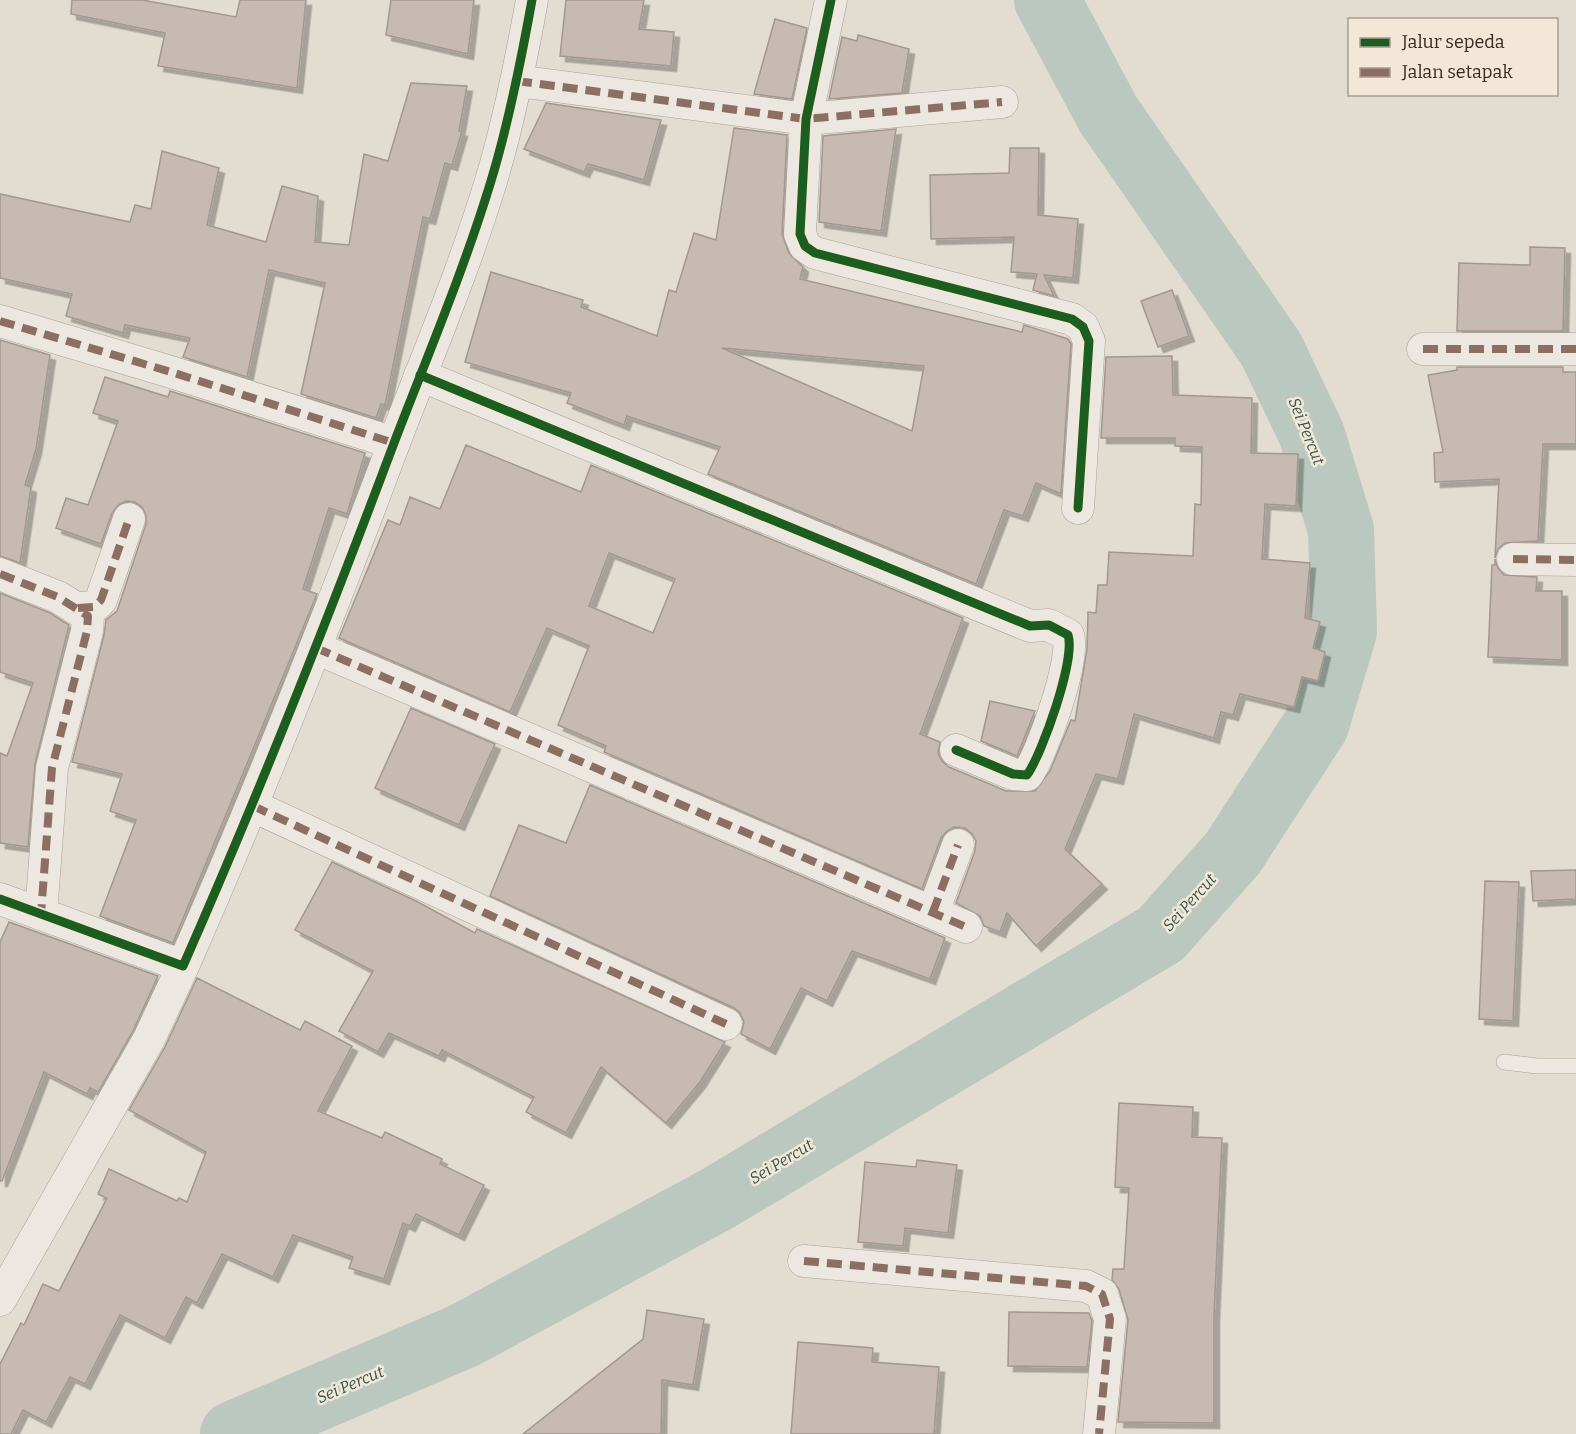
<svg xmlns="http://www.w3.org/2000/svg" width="1576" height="1434" viewBox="0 0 1576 1434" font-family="Bitter,serif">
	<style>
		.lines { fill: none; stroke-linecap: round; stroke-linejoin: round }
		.river { stroke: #bac8bf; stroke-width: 66 }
		.building { fill: #c6bab2; stroke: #a39890; stroke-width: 1.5; fill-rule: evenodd; filter: url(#shadow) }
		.service-casing { stroke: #a9a199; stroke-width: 16 }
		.minor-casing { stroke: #a9a199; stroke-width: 33 }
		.service { stroke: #ece7e1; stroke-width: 15 }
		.minor { stroke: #ece7e1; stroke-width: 32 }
		.quiet { stroke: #8d6e63; stroke-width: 8; stroke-dasharray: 15 8; stroke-linecap: butt }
		.cycleway-casing { stroke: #f3e8d8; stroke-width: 13 }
		.cycleway { stroke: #1b5e20; stroke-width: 9 }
		.labels { text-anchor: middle; stroke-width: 5; stroke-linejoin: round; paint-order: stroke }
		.water-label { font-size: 16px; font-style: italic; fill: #325550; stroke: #f3e8d8 }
	</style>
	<defs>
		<filter id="shadow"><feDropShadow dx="5.5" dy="5.5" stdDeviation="0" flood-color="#0004"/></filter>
	</defs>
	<rect width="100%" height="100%" fill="#e3dcd1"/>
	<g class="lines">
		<polyline class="river" points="233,1434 463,1336 715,1200 1161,934 1233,853 1316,725 1344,631 1341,530 1312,435 1271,349 1108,114 1047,0"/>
	</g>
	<g class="building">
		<polygon points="72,0 142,0 236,17 240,0 306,0 297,88 158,66 165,33 71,14"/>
		<polygon points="391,0 474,0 468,54 386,35"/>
		<polygon points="566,0 644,0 639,29 674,32 671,66 560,56"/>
		<polygon points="775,19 807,28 792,99 754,94"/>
		<polygon points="858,35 909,49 902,93 829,99 842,37 857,41"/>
		<polygon points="411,83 467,86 459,131 462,131 452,165 445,163 430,219 423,217 385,405 381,404 376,418 301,394 325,283 269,270 247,377 183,357 190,338 125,325 123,333 66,316 72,294 0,278 0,194 130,222 135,205 151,209 162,151 219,168 207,225 266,242 282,186 318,196 315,242 349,245 364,154 388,161"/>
		<polygon points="546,103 661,120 644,180 588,164 584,172 524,149"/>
		<path d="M734,128L787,135L782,234L789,253L803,267L800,279L1022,332L1024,325L1068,339L1071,344L1061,494L1036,483L1023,516L1004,510L976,584L708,474L720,447L627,416L624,425L567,403L571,393L465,362L491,272L583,300L581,307L657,336L669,290L676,292L694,233L716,240ZM722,348L924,366L912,431Z"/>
		<polygon points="896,129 881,231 819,222 823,136"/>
		<polygon points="1010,148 1039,148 1038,215 1078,219 1073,278 1044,275 1054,296 1033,290 1037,274 1011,272 1014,237 931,239 930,175 1009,173"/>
		<polygon points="1530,247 1565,248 1563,331 1457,331 1459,263 1530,265"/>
		<polygon points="1172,290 1189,336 1158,347 1141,301"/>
		<polygon points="0,340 50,355 36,449 25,485 31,487 20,563 0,556"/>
		<path d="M1172,356L1173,395L1252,398L1251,453L1298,454L1296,506L1265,504L1262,559L1310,563L1305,618L1320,622L1313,648L1325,652L1318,681L1302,677L1294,707L1240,694L1233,715L1221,712L1214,738L1134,714L1118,779L1096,774L1065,849L1102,884L1036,946L1007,913L1000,932L984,926L980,916L956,903L975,851L976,841L972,834L965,828L954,827L947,831L941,838L922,889L604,752L606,746L558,725L589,646L547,628L510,712L339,638L388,520L400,525L410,497L440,509L466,445L581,492L591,465L963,618L920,734L940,742L938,753L942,761L949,767L1006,791H1035L1050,771L1071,720L1075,721L1087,649L1088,612L1096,613L1098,585H1107L1109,552L1193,556L1195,504L1201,505L1202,447L1175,446V438H1101L1106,357ZM609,553L675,579L653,633L589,606Z"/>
		<polygon points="1457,367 1563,367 1563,372 1576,372 1576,444 1543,444 1538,541 1505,543 1498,549 1495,558 1499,479 1435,482 1434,453 1443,452 1428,375 1457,370"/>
		<polygon points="105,377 168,397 170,391 365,453 347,514 329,508 303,589 317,594 173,943 100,916 136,820 110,811 122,774 72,762 104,635 106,620 117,611 146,524 146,515 142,507 135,502 126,501 118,505 112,513 101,544 56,528 66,498 88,505 118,421 93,413"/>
		<polygon points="1495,559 1498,568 1504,575 1537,577 1536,591 1562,591 1562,660 1488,657 1492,565 1495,565"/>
		<polygon points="0,593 50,613 69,625 35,764 28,847 0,843 0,753 7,756 33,683 0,672"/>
		<polygon points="990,701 1035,711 1017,756 981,741"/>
		<polygon points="411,708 495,744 459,825 375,788"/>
		<polygon points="590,785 945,938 930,979 852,951 827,1001 801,988 770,1049 741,1034 744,1022 740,1013 734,1008 490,896 519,825 566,843"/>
		<polygon points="332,862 416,901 475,933 477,929 725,1042 700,1082 666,1123 601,1067 566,1133 526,1112 534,1097 442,1050 439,1056 389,1033 378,1052 339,1031 373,971 295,930"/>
		<polygon points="1576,870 1576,899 1533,901 1531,871"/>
		<polygon points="1485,881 1519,882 1513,1021 1479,1019"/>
		<polygon points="9,922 158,976 133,1031 98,1092 90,1088 87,1094 44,1072 2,1181 0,1181 0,942"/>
		<polygon points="197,978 300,1030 305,1021 352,1046 318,1111 382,1138 385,1132 442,1159 440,1164 484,1185 459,1235 416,1214 410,1226 403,1223 384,1279 349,1268 353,1257 293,1235 273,1277 222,1254 197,1303 186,1297 165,1338 120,1315 85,1384 70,1377 46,1422 23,1410 11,1434 0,1434 0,1364 21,1323 24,1325 43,1284 59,1291 107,1198 98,1194 109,1169 177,1201 179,1198 187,1202 206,1152 129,1110 165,1047"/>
		<polygon points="1119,1103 1193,1107 1192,1137 1222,1138 1214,1316 1214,1423 1118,1422 1128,1320 1119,1289 1112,1280 1113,1269 1124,1269 1129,1188 1115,1187"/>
		<polygon points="917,1160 957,1165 948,1233 905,1228 903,1246 858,1242 865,1162 916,1167"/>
		<polygon points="647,1310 704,1319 693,1385 662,1380 661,1434 523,1434 643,1339"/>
		<polygon points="1009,1312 1089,1313 1092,1321 1087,1367 1008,1366"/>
		<polygon points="798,1342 873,1348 872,1362 939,1367 934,1434 791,1434"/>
	</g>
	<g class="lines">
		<g class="service-casing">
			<polyline id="service" points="1504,1062 1537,1066 1576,1066"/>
		</g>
		<g class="minor-casing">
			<g id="minor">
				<polyline points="831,0 806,119 800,234 805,246 815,253 1072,319 1083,327 1089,341 1078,508"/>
				<polyline points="517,81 806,119 1002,102"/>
				<polyline points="0,321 171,372 394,443"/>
				<polyline points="1423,349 1576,349"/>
				<path d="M420,375L1030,626L1049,625L1068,635C1076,659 1042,754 1027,775L1013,774L956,750"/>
				<polyline points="1513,559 1576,560"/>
				<polyline points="0,574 58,597 88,616 87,631 52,768 41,914"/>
				<polyline points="78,608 94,607 101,600 129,519"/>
				<polyline points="316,648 966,927"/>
				<polyline points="253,806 726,1024"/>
				<path d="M0,899L183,966C259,794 328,619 394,443C427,357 464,270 491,181C509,122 521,61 532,0"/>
				<polyline points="933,912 958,845"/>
				<polyline points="804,1261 1086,1286 1102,1294 1110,1319 1099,1434"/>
				<polyline points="0,1300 149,1039 183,966"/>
			</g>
		</g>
		<use href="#service" class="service"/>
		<use href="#minor" class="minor"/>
		<g class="quiet">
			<polyline points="517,81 806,119 1002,102"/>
			<polyline points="0,321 171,372 394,443"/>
			<polyline points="1423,349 1576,349"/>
			<polyline points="1513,559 1576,560"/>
			<polyline points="0,574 58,597 88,616 87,631 52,768 41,914"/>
			<polyline points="78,608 94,607 101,600 129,519"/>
			<polyline points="316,648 966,927"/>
			<polyline points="253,806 726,1024"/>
			<polyline points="933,912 958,845"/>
			<polyline points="804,1261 1086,1286 1102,1294 1110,1319 1099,1434"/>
		</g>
		<g class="cycleway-casing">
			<g id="cycleway">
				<polyline points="831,0 806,119 800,234 805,246 815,253 1072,319 1083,327 1089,341 1078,508"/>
				<path d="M420,375L1030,626L1049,625L1068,635C1076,659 1042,754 1027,775L1013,774L956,750"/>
				<path d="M0,899L183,966C259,794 328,619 394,443C427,357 464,270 491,181C509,122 521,61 532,0"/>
			</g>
		</g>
		<use href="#cycleway" class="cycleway"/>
	</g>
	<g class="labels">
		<g class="water-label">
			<text transform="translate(1307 431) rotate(68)" y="6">Sei Percut</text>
			<text transform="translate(1189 902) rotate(-48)" y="6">Sei Percut</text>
			<text transform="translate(781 1161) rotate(-31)" y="6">Sei Percut</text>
			<text transform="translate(350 1384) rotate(-23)" y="6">Sei Percut</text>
		</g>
	</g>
	<rect x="1348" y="18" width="210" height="78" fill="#f3e8d8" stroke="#a89c8f" stroke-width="1.5"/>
	<rect x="1360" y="38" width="30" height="9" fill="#1b5e20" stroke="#a89c8f" stroke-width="1.5"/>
	<text x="1402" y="48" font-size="18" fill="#372a21">Jalur sepeda</text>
	<rect x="1360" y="68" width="30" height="9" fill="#8d6e63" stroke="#a89c8f" stroke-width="1.5"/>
	<text x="1402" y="78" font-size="18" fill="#372a21">Jalan setapak</text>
</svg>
